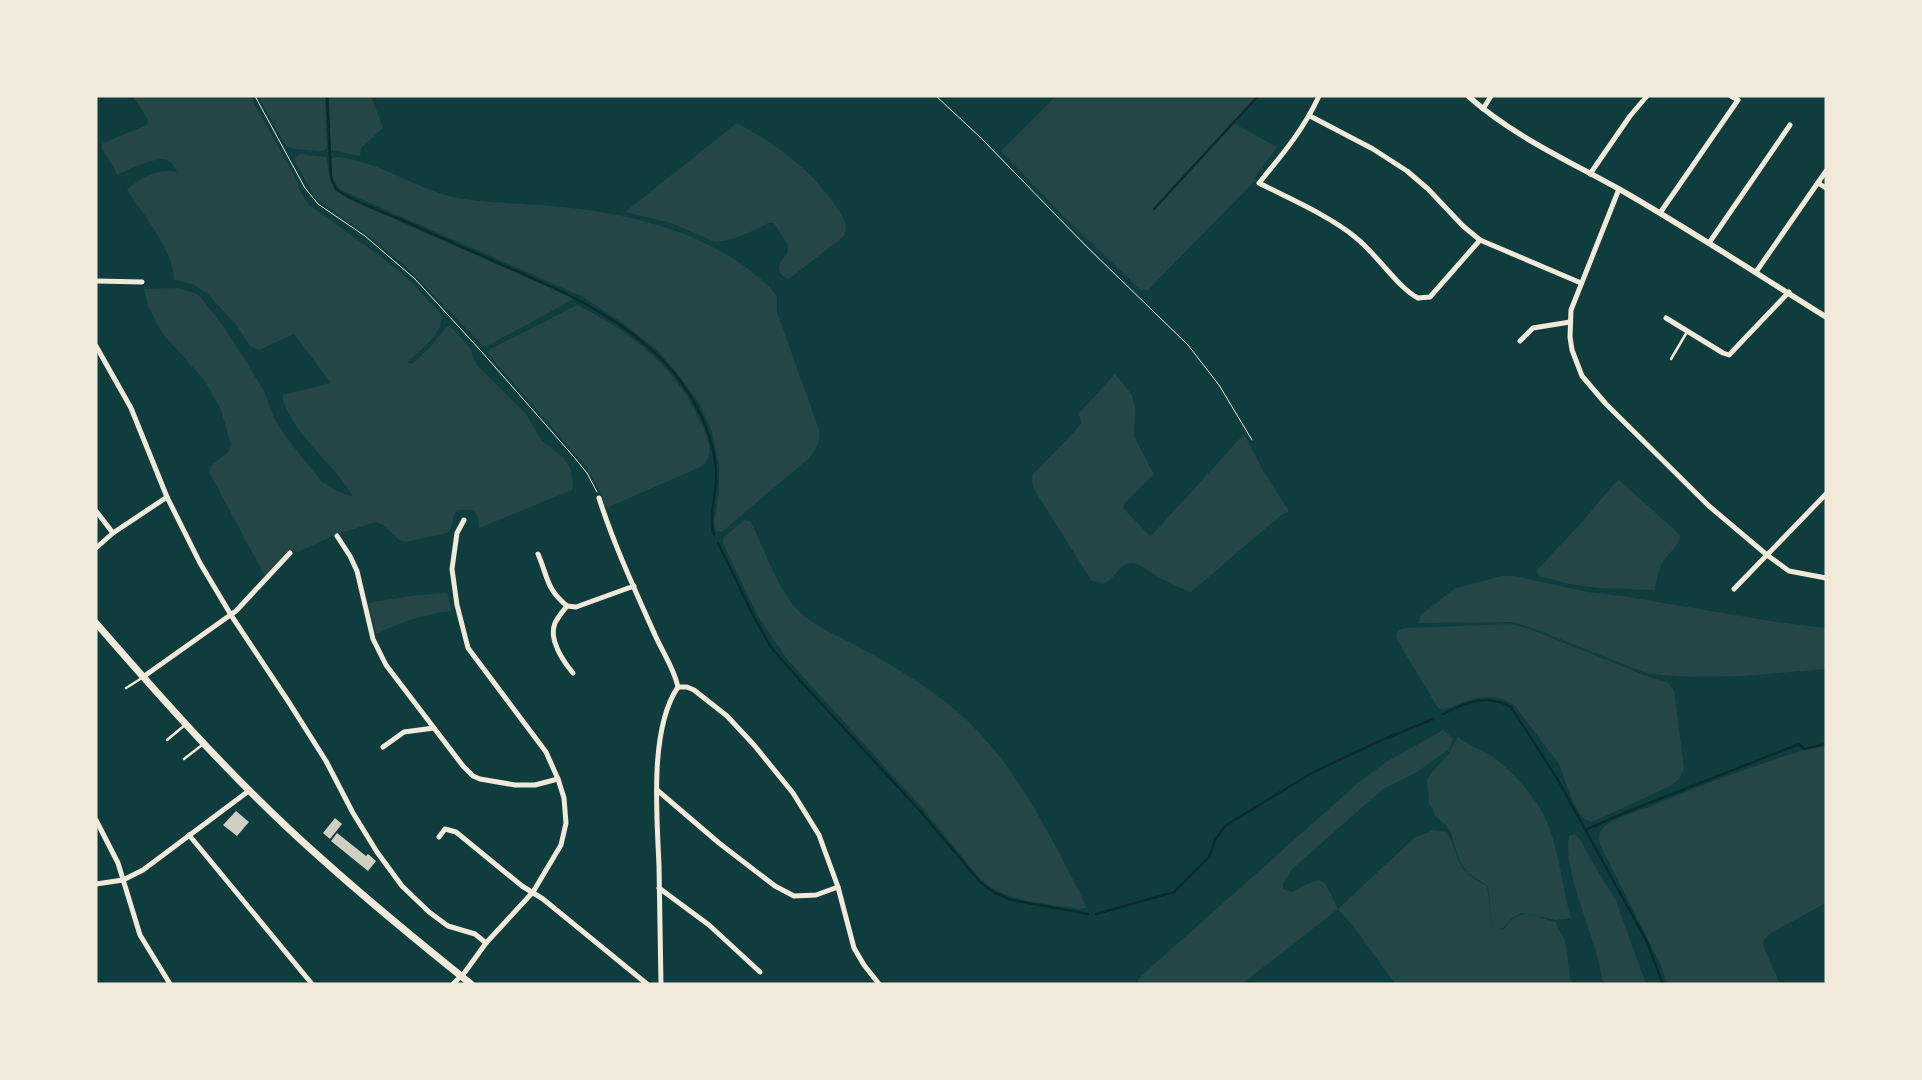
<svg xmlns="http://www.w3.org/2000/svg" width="1922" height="1080" viewBox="0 0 1922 1080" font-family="Literata,serif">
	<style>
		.green { fill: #244646 }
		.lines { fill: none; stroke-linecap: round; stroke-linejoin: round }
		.stream { stroke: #0a2a2b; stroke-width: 2.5 }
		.building { fill: #cfcfc3 }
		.path { stroke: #f1e9da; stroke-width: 1 }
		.service { stroke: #f1e9da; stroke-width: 2.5 }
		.minor { stroke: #f1e9da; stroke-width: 5 }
		.tertiary { stroke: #f1e9da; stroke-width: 5.5 }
		.secondary { stroke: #f1e9da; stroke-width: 7 }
	</style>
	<rect width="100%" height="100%" fill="#0f3d3e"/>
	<g class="green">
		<path d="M133,96H250L295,177L300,191L309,205L384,259L412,283L440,313C449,329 418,351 408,362L412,364L432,345L447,326H450L471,349L473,358L477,365L526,414L542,441L564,458L571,470L573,483L572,490L479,528C478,509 476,509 457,510L454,515L451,529L447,533L405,542L399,540L383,525L376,522L337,534L298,552L289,550L265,576L209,472L210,467L228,452L231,445L221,410L205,381L163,334L148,306L144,289L178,288L197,294L203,300L224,327L245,360L264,391L274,418L286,437L322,482L337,491L353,497C337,466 288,431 282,395L331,383L294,334L259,350L250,346L237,326L208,294L193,284L174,280C174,251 143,214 127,190C141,177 157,168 177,172C175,167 172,162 167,160C157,156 128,169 118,175L101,147L103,143L147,125L148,120Z"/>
		<polygon points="258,96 325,96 327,148 324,150 320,151 294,149 286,146"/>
		<polygon points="329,96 371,96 383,128 361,148 360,156 331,150"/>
		<polygon points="1056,96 1257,96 1233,123 1277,147 1254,178 1256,180 1148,290 1141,290 1066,219 1001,151"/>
		<path d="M737,123C776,144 813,171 837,208C843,216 849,226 844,236L789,279C774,274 778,262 787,254L788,245L774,223C767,222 765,225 759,228C747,234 729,241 715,242L671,223L625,212Z"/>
		<path d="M300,154L325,157L327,159C329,182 331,189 351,200L567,295L572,298V300L487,346L482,345L404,265L366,234L315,198L296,163L294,159Z"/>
		<path d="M335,157C377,160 412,187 453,197C481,203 511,203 539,205C611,210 688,225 747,268C757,276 770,286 777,296V312L819,430C820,442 817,449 809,458L722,532L716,531L714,524L719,491V464L712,432L699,403L677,373L657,350L620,321L581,296L343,191C332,183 331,173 331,159Z"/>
		<path d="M577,305C633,333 679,368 703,428C709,442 714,454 703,466L606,508L599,490L587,468L489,355L488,352L490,349Z"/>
		<path d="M1115,374L1132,395L1135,409L1134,436L1153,473L1152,476L1124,504L1123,508L1150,536L1152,535L1244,434L1265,474L1289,511L1280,516L1191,592C1181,588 1171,584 1162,579C1153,575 1141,563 1131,563C1113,565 1115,591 1091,580L1034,489L1032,482L1033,474L1076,430L1081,423L1079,413Z"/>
		<path d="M1619,480L1680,535C1679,547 1668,553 1662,563C1658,571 1656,581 1655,590L1598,588L1570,584L1539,576L1537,570L1583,521L1614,484Z"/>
		<path d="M744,520L751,522C762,545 778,588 794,606C810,625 835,634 857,646C893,666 930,687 961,715C1015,763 1047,830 1080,893L1086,908L1079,909C1046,903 1008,903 981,880L922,808L787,659L757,615L723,543V538Z"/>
		<polygon points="1501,576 1514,576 1588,592 1622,596 1776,622 1826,628 1826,669 1743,676 1692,677 1649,674 1532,628 1512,622 1418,623 1421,615 1454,589"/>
		<path d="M447,593L452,611C424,614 401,622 376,634L368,603L417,595Z"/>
		<path d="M1511,624L1532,630L1649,677L1667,682L1674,690L1684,768L1679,779L1670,786L1601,818L1591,822L1585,819L1579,813L1571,797L1559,764L1515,706C1492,688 1467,701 1443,710L1438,708L1397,640L1396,634L1399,630L1404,628Z"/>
		<path d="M1443,730L1453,739L1449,749L1417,772L1383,789L1291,870L1283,884V889L1292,892C1326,874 1322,876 1338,909L1414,838L1434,830L1447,832C1462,861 1453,868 1487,886L1493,930L1488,886L1468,873L1461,864L1450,831L1446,825L1434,815L1433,809L1429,804L1427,780L1432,772L1449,754L1458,737C1470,746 1483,750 1495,758C1512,772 1530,791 1541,810C1559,842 1561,883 1571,918L1556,920L1522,913L1513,917L1503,928L1498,930L1504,929C1520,906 1532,916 1555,922L1565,941L1571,984H1395L1357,931L1338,909L1242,984H1137L1138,979L1149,969L1359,782L1386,762Z"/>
		<path d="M1826,743V903L1769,934L1763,941L1764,948L1780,984H1667L1660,963L1600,845C1599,839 1598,833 1603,828C1612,819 1637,811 1649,807C1708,782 1764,762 1826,743Z"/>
		<path d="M1575,834L1580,839L1590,858L1616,901L1646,984H1603C1601,971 1598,958 1594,946C1586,917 1563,864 1569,836Z"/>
	</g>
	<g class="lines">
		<g class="stream">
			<path d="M327,96L331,178L336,189L342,193C359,203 378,210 397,218C433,234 469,250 505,266C581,299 668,338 703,420C711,439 717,458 716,479C716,496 708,519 714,535"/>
			<polyline points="1154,209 1258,96"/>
			<polyline points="718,543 754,617 770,646 797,677 920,811 980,882 995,893 1012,900 1088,914"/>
			<path d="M1443,714C1464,703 1489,693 1511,707L1558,780L1647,942L1663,984"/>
			<polyline points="1585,830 1629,811 1799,744 1804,749 1826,744"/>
			<polyline points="1096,914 1174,892 1209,857 1215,840 1225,826 1310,774 1375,743 1433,719"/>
		</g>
	</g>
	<g class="building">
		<polygon points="236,811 249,822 237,836 223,825"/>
		<polygon points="335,818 342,824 330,839 323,833"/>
		<polygon points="337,833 366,856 368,854 376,861 368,871 331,841"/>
	</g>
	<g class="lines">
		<g class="path">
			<polyline points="255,96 305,188 318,204 365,236 415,279 481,351 574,457 587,473 597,492"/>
			<polyline points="936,96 981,138 1085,245 1188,345 1219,385 1252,440"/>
		</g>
		<g class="service">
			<polyline points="1671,359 1687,332"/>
			<polyline points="126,688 142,678"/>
			<polyline points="167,740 185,725"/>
			<polyline points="184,759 202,745"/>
		</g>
		<g class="minor">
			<path d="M1319,96C1304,129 1282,155 1259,183C1288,198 1330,216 1355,237C1376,253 1397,287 1418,298L1430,297L1480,240"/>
			<polyline points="1483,109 1491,96"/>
			<polyline points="1310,116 1373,149 1407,171 1428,189 1463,226 1480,240 1581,283"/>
			<polyline points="1590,174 1630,116 1647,96"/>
			<polyline points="1818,183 1826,188"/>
			<polyline points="1619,189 1571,310 1570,337 1572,350 1582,376 1606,404 1709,506 1767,555 1789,571 1826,578"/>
			<polyline points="1660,213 1738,100 1731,96"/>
			<polyline points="1709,243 1790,125"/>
			<polyline points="1756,272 1826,171"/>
			<polyline points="96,281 142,282"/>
			<polyline points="1666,318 1723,353 1729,355 1789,292"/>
			<polyline points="1520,341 1533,328 1570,322"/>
			<polyline points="96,346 131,408 167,497 200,563 231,615 288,701 326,761 353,813 377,852 402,886 429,912 448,926 475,934 486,943 465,972 453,984"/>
			<path d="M599,498C614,545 635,590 655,635C663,653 674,668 678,687"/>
			<polyline points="96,511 113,533"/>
			<polyline points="464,520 457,533 452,569 457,605 468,648 546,752 558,779 564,798 566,823 561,845 533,892 486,943"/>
			<polyline points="337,536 350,556 357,571 373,639 386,665 463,766 473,776 480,779 515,785 535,785 558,779"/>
			<polyline points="96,548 113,533 167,497"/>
			<path d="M538,554C548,577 546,589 567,606"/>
			<polyline points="1734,589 1826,494"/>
			<path d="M573,673C563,661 548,639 555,623C558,617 563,611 567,606L576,607L634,586"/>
			<polyline points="143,677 236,611 290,553"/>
			<polyline points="678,687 687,687 694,690 727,716 754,745 793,793 819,835 838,887 854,948 864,965 879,984"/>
			<polyline points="383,747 404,732 434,728"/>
			<polyline points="657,790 719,843 775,886 794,896 816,895 838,887"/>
			<polyline points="96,820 118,863 140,935 170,984"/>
			<polyline points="189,835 312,984"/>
			<polyline points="439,837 445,829 456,832 522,886 543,899 647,984"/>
			<polyline points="96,884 123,880 143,870 250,790"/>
			<polyline points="659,888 709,925 760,972"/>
			<path d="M661,984C660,945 660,905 659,866C657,816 649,729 678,687"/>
		</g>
		<path class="tertiary" d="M1468,96C1513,136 1567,160 1619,189C1689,229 1757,274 1826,317"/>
		<path class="secondary" d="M96,623C168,706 241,788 323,860C371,903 421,944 471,984"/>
	</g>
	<rect width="1922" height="1080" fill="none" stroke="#f1e9da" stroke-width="195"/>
</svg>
